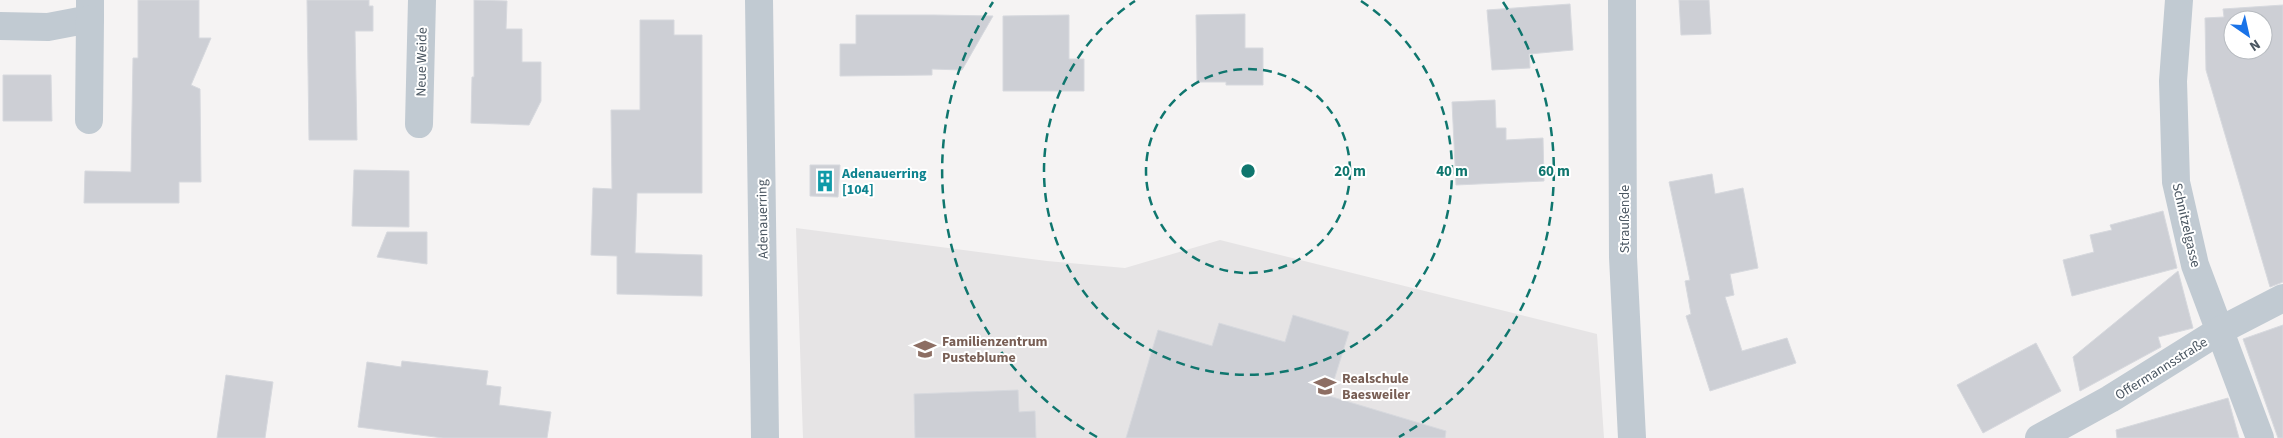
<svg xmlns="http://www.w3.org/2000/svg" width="2283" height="438" viewBox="0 0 2283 438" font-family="'Source Sans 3',sans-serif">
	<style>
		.education { fill: #e6e4e5 }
		.building { fill: #cdcfd5; stroke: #d7d9de; fill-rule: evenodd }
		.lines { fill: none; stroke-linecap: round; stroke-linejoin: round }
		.minor { stroke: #c1cad2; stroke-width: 28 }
		.tertiary { stroke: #c1cad2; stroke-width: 28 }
		.ring { fill: none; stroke: #0f766e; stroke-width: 2.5; stroke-dasharray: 9 6 }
		.labels { text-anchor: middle; stroke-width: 4; stroke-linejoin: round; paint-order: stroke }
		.street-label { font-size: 14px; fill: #4a5661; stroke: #fff }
		.culture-label { font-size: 14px; font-weight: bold; fill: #0d838f; stroke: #fff; text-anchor: start }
		.education-label { font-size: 14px; font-weight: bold; fill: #785e54; stroke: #fff; text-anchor: start }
		.centre { fill: #0f766e; stroke: #fff; stroke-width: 2.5 }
		.ring-label { font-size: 15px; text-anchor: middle; font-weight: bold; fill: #0f766e; stroke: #fff; stroke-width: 4; stroke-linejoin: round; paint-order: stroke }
	</style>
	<rect width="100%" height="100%" fill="#f5f3f3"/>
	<polygon class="education" points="796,228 1047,261 1125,268 1220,240 1597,334 1604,438 803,438"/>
	<g class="building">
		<polygon points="138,0 199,0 199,38 211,38 191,85 200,89 201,182 179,182 179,203 84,203 85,171 131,172 133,58 138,58"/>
		<polygon points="307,0 369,0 369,6 373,6 373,31 355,31 357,140 309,140"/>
		<polygon points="474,0 507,1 506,29 522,29 522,62 541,62 541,101 529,125 471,123 472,77 474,77"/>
		<polygon points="1679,0 1709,0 1711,34 1681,35"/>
		<polygon points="1570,4 1573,50 1529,54 1530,68 1492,70 1487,10"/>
		<path d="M2283,5V282L2270,287L2206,70L2205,18L2224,17L2223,9ZM2233,20H2263V50H2233Z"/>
		<polygon points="1245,14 1245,48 1263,48 1263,85 1226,85 1226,82 1197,82 1196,15"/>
		<polygon points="856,15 933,15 993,16 962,70 932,69 932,75 840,76 840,44 856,44"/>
		<polygon points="1069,15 1069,59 1084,59 1084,91 1003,91 1003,16"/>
		<polygon points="640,20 674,20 674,35 702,35 702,193 637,193 635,253 702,255 702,296 617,294 617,256 591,255 593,188 612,189 611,110 640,110"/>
		<polygon points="3,75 51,75 52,121 3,121"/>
		<polygon points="1495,100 1496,128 1506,128 1506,140 1543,138 1544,181 1456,185 1452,102"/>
		<polygon points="810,165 840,165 838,197 810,196"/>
		<polygon points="354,170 409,171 409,227 352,226"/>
		<polygon points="1712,174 1715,194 1743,188 1758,268 1730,274 1734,295 1725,297 1742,351 1787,338 1796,363 1710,391 1686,316 1691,314 1685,281 1690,280 1669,182"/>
		<polygon points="2163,211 2177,268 2072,296 2063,260 2094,252 2090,235 2112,230 2110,225"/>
		<polygon points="387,232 427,232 427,264 377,257"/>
		<polygon points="2178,271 2193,328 2158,337 2161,347 2080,391 2073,357"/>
		<polygon points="1293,315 1349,332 1329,396 1446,431 1445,438 1126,438 1158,330 1212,346 1219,323 1285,342"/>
		<polygon points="2283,325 2283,438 2278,438 2243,339"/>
		<polygon points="2036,343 2061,391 1983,433 1957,385"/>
		<polygon points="402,361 488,371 486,385 501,387 499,405 551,412 547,438 443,438 358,427 367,362 401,367"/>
		<polygon points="226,375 273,382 265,438 217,438"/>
		<polygon points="1018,390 1019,412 1035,411 1036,438 915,438 914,394"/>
		<polygon points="2228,398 2239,438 2117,438 2116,430"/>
	</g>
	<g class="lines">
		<g class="minor">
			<polyline points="1622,0 1623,257 1632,438"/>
			<polyline points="2179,0 2173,81 2176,182 2195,265 2260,438"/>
			<polyline points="0,26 48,27 90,19 90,0"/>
			<polyline points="89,120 90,19"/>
			<polyline points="419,124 422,0"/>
			<polyline points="2039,438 2110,399 2219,331 2283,298"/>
		</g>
		<polyline class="tertiary" points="759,0 765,438"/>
	</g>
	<g class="ring">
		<circle cx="1248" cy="171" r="102"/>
		<path d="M1361 1A204 204 0 1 1 1135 1"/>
		<path d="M1097 437A306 306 0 0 1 993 2M1503 2A306 306 0 0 1 1399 437"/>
	</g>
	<defs>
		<g id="building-bare" transform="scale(1.725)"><path d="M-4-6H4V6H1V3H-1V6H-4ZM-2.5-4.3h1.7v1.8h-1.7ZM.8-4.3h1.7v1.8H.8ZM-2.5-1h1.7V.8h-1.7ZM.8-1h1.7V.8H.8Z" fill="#0f9aa8" stroke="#fff" stroke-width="2.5" paint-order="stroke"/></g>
		<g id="school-bare" transform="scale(1.725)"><path d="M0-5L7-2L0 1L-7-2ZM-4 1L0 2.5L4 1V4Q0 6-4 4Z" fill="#8d6e63" stroke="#fff" stroke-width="2.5" paint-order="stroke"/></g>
	</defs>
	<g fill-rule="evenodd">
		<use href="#building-bare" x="825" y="181"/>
		<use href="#school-bare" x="925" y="349"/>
		<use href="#school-bare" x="1325" y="386"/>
	</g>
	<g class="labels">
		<g class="street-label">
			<text transform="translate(421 62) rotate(-89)" y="5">Neue Weide</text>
			<text transform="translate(762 219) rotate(-91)" y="5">Adenauerring</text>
			<text transform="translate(1624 219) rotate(-90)" y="5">Straußende</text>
			<text transform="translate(2187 225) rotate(77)" y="5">Schnitzelgasse</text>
			<text transform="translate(2161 368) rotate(-32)" y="5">Offermannsstraße</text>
		</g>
		<g class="culture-label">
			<text x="842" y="178">Adenauerring<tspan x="842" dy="16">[104]</tspan></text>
		</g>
		<g class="education-label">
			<text x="942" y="346">Familienzentrum<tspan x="942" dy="16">Pusteblume</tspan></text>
			<text x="1342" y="383">Realschule<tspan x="1342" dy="16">Baesweiler</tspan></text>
		</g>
	</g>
	<circle cx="1248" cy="171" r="8" class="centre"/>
	<g class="ring-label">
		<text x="1350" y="176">20 m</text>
		<text x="1452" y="176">40 m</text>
		<text x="1554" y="176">60 m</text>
	</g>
	<g transform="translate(2248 35) rotate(146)"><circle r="24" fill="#ffffff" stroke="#b7bbc0"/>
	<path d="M0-4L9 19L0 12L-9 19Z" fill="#1a73e8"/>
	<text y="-8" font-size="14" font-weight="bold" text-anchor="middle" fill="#4a5661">N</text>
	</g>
</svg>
